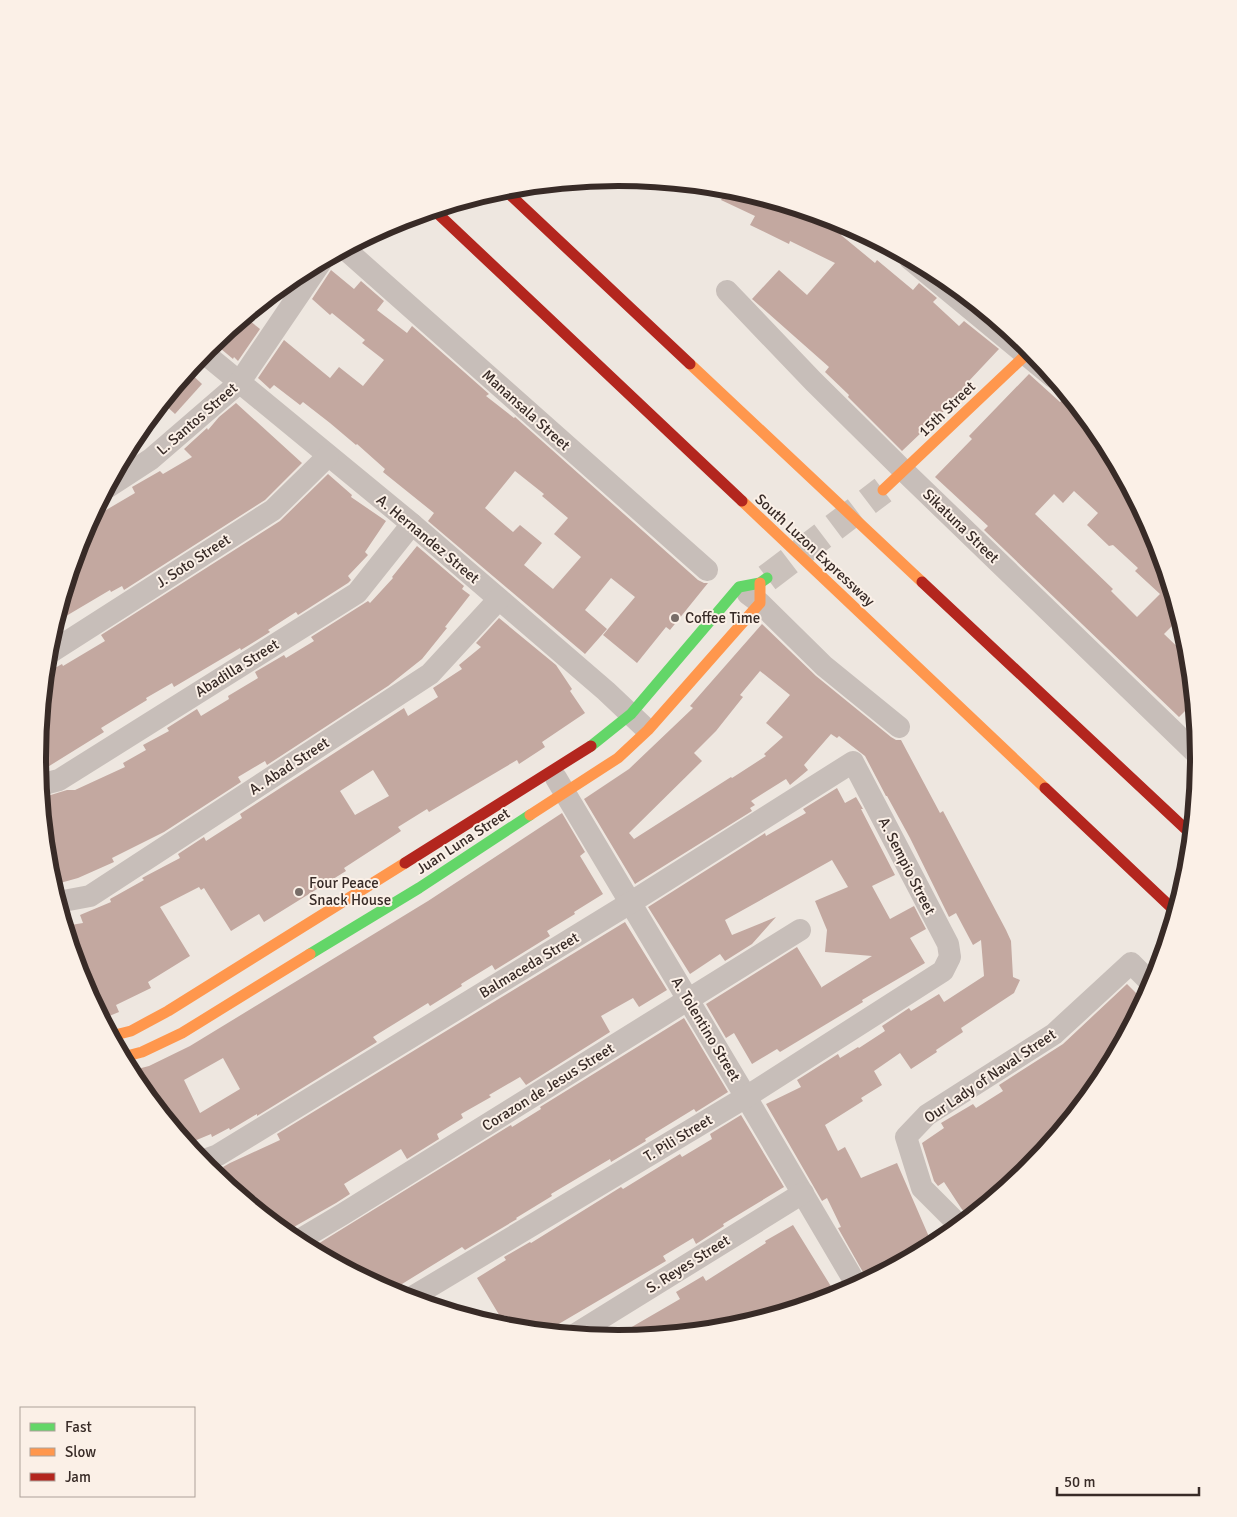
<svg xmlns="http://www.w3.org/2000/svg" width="1237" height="1517" viewBox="0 0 1237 1517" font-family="Signika,sans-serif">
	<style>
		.building { fill: #c3a8a0; fill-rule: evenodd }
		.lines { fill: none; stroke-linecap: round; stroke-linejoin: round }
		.secondary-tunnel { stroke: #cac1bb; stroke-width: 28; stroke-dasharray: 28 14; stroke-linecap: butt }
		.street { stroke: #c7beb9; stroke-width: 22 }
		.fast { stroke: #63d668; stroke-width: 11 }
		.slow { stroke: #ff974d; stroke-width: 11 }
		.jam { stroke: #b3261e; stroke-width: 11 }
		.poi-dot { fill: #786d68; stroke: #fbf0e7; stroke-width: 2 }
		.labels { text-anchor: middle; stroke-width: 4; stroke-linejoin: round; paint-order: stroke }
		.street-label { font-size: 15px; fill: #382b27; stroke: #fbf0e7 }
		.poi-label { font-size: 15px; fill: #382b27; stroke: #fbf0e7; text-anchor: start }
		.rim { fill: none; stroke: #382b27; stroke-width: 6 }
	</style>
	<rect width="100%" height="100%" fill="#eee7e0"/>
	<g class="building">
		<polygon points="727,188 841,222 846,224 841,235 875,263 877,260 913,290 919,283 937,298 933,302 959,326 964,321 999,349 967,383 968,385 945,410 902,451 848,397 849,395 825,372 829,367 752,299 779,270 807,295 835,263 790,241 789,244 750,225 755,216 721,200"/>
		<path d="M331,270L354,289L361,281L384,301L377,310L407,333L412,326L489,394L486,396L514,418L515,417L698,580L704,583H708L670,630L666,627L637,663L603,635L635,597L611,578L585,610L607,629L585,654L428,521L434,513L383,472L385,469L357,444L356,445L330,423L303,402L300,405L274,385L270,389L258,378L284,340L330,378L339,367L363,386L384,360L362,343L365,340L332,313L330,315L312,299ZM515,471L544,494L542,496L568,518L554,534L581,557L553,589L524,565L542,543L520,525L513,532L485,508Z"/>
		<polygon points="245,317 260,329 238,361 234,357 233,359 214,343"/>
		<polygon points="188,371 202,384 175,414 163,403"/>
		<path d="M1029,374L1060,402L1063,400L1102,436L1155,536L1180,618L1164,634L1190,659L1194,702L1179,717L984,530L988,526L935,477L972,439L969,436ZM1074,491L1098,513L1087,525L1109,546L1113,545L1138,568L1135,571L1160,594L1137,617L1111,591L1113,589L1035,514L1054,494L1063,503Z"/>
		<polygon points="236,403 302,463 265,500 124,590 122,586 111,592 110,590 56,622 82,536 97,507 101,513 135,493 132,487 160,471 163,474 192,457 184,449 207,428 208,430 219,417"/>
		<polygon points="328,474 352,495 351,497 386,521 365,552 368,555 348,576 351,580 348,583 298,615 296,612 268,630 270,632 241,650 240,648 174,687 172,683 146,698 147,700 101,728 104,732 46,768 38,754 46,673 62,664 63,666 105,641 101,635 280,521"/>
		<polygon points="417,546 464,586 462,589 470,595 445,627 447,628 422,659 388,686 267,765 265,761 238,777 241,782 164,832 112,858 114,862 78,878 53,885 49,872 41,798 67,790 75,790 125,767 123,763 146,750 143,745 169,731 167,728 197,709 201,716 229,699 228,696 258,678 255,672 284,655 286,658 314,641 311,637 368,601 370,603 393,578 392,577"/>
		<path d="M499,618L556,665L572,689L570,691L585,713L542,742L545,747L519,764L517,760L429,812L427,809L398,827L401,831L344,868L346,871L264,922L259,914L231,931L204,888L201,890L199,887L160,907L190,956L148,982L151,988L116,1005L119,1012L102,1019L82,981L65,926L83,923L80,915L111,902L110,899L144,880L142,878L180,858L178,854L204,837L206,841L242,818L240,814L404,708L408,716L438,697L433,688L462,669L459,665L481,647L476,643ZM373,770L389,796L355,815L340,791Z"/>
		<path d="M762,624L816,676L891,737L896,740H901L940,813L943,811L1006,930L1011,941L1013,977L1020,980L1014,993L961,1028L963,1032L936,1050L937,1052L911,1069L900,1053L874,1071L882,1085L861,1098L863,1101L825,1125L838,1151L845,1147L861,1178L897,1163L933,1246L868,1281L838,1228L841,1227L827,1198L822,1201L766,1104L801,1087L797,1080L838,1054L840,1058L858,1047L859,1048L885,1031L882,1026L909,1008L911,1011L939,994L944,1002L984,976L981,940L973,945L956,913L949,917L910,838L887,796H886L865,756L839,736L837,738L831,734L804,765L808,770L790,785L786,779L751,801L755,805L750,808L752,811L635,884L584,799L629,769L693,708L690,706ZM760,671L790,695L766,723L783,737L764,754L766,756L732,778L731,777L634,839L629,833L702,761L694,753L716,731L743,697L740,695Z"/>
		<polygon points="837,788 845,803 856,797 863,809 861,809 895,875 872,886 890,919 914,906 926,929 910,938 925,963 862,1000 863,1002 780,1052 777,1049 752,1064 734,1033 726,1038 706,1004 797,947 822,988 822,987 872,956 825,952 827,930 815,901 848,887 832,860 725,920 732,935 776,917 752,944 725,961 720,954 690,974 648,907 765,833 766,836 806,813 803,809"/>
		<path d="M562,813L585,852L580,856L603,894L574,912L575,914L547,931L550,936L495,970L492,965L461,984L462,986L430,1006L428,1003L373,1037L377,1042L257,1116V1114L230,1130L229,1128L212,1137L211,1134L187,1144L135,1081L130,1071L149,1066L190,1046L428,901ZM223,1058L240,1089L200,1113L184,1080Z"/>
		<polygon points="625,922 667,990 639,1007 633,998 601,1016 610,1032 526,1085 520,1077 489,1095 491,1097 461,1114 463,1118 437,1134 439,1139 407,1159 401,1149 375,1165 344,1184 350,1194 336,1203 285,1232 215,1175 226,1172 223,1167 230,1163 280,1140 277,1134"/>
		<polygon points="1127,984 1144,1001 1101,1082 1029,1169 965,1213 961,1208 944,1182 938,1186 934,1181 922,1143 944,1128 941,1123 973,1104 976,1108 1003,1091 999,1085 1063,1044"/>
		<polygon points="684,1018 728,1092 696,1112 694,1109 645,1139 646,1141 611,1162 610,1159 551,1194 552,1196 516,1218 517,1219 465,1250 462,1247 389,1292 317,1253 313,1247 511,1125 512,1127 541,1109 540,1107"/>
		<polygon points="741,1115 784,1187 723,1224 724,1226 696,1244 693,1238 663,1256 666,1261 545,1332 513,1329 505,1315 501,1318 477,1278 506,1260 504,1257 530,1242 531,1243 621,1187 623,1189 680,1154 682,1157 712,1139 710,1134"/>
		<polygon points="793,1225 837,1296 732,1328 618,1340 611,1339 680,1299 676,1292 703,1276 706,1281 766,1243 765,1241"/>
	</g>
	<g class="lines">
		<polyline class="secondary-tunnel" points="767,578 883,490"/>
		<g class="street">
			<polyline points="345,249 707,570"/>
			<polyline points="910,259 1053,377"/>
			<polyline points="727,291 813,381 904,471 1199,756"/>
			<polyline points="204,353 412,524 606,691 643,726"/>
			<polyline points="108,487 151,459 239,383 321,262"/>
			<polyline points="748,594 760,603 824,666 899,727"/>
			<polyline points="48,654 273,510 328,456"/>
			<polyline points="556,778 746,1097 856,1284 855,1287"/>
			<polyline points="40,785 59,780 357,593 412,524"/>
			<polyline points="58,902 90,896 430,674 499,599"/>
			<polyline points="201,1161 218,1155 630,903 853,762 948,944 950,957 943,971 746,1097 409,1299"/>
			<polyline points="960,1226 922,1188 906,1137 927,1115 1054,1034 1131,963 1153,985"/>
			<polyline points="296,1242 343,1214 800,930"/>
			<polyline points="574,1335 803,1193"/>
		</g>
		<g class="fast">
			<polyline points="591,746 631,714 739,587 760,583 767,578"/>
			<polyline points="310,954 419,888 530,815"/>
		</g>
		<g class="slow">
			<polyline points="690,364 922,582"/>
			<polyline points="883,490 1031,350"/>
			<polyline points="742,501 1045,788"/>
			<polyline points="530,815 618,758 648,730 760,603 760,583"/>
			<polyline points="111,1036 131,1031 168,1011 405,863"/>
			<polyline points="123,1057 142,1052 182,1033 310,954"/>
		</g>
		<g class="jam">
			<polyline points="504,189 690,364"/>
			<polyline points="434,210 742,501"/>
			<polyline points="922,582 1192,835"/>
			<polyline points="1045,788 1176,912"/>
			<polyline points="405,863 591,746"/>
		</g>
	</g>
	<g class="poi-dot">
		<circle cx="675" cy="618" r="5"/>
		<circle cx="299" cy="892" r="5"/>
	</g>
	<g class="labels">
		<g class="street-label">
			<text transform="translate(947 409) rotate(-44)" y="5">15th Street</text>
			<text transform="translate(526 410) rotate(42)" y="5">Manansala Street</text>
			<text transform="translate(197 419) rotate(-41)" y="5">L. Santos Street</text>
			<text transform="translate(961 526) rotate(44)" y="5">Sikatuna Street</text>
			<text transform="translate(428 539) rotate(40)" y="5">A. Hernandez Street</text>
			<text transform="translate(815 550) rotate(43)" y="5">South Luzon Expressway</text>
			<text transform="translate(193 561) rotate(-33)" y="5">J. Soto Street</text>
			<text transform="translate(237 668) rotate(-32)" y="5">Abadilla Street</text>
			<text transform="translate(289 766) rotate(-33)" y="5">A. Abad Street</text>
			<text transform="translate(463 841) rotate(-33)" y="5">Juan Luna Street</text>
			<text transform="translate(907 866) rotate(63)" y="5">A. Sempio Street</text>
			<text transform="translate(529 965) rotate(-31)" y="5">Balmaceda Street</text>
			<text transform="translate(706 1029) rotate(59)" y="5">A. Tolentino Street</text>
			<text transform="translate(990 1076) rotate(-34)" y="5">Our Lady of Naval Street</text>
			<text transform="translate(548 1087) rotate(-32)" y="5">Corazon de Jesus Street</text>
			<text transform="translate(678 1138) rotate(-31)" y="5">T. Pili Street</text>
			<text transform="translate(688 1264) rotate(-32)" y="5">S. Reyes Street</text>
		</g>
		<g class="poi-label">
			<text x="685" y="623">Coffee Time</text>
			<text x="309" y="888">Four Peace<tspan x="309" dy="17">Snack House</tspan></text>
		</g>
	</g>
	<path d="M0 0H1237V1517H0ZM46 758a572 572 0 1 1 1144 0a572 572 0 1 1-1144 0Z" fill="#fbf0e7" fill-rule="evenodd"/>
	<path class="rim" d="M46 758a572 572 0 1 1 1144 0a572 572 0 1 1-1144 0Z"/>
	<rect x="20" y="1407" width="175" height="90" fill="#fbf0e7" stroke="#ada19a"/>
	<rect x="30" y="1423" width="25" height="8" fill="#63d668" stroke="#ada19a"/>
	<text x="65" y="1432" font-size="15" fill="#382b27">Fast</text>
	<rect x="30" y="1448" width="25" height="8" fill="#ff974d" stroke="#ada19a"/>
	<text x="65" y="1457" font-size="15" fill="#382b27">Slow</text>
	<rect x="30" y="1473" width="25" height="8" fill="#b3261e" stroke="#ada19a"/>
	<text x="65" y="1482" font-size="15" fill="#382b27">Jam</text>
	<path d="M1057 1487v8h142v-8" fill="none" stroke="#382b27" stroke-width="2.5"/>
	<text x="1064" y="1487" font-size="15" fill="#382b27" stroke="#fbf0e7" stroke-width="4" paint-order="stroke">50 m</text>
</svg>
